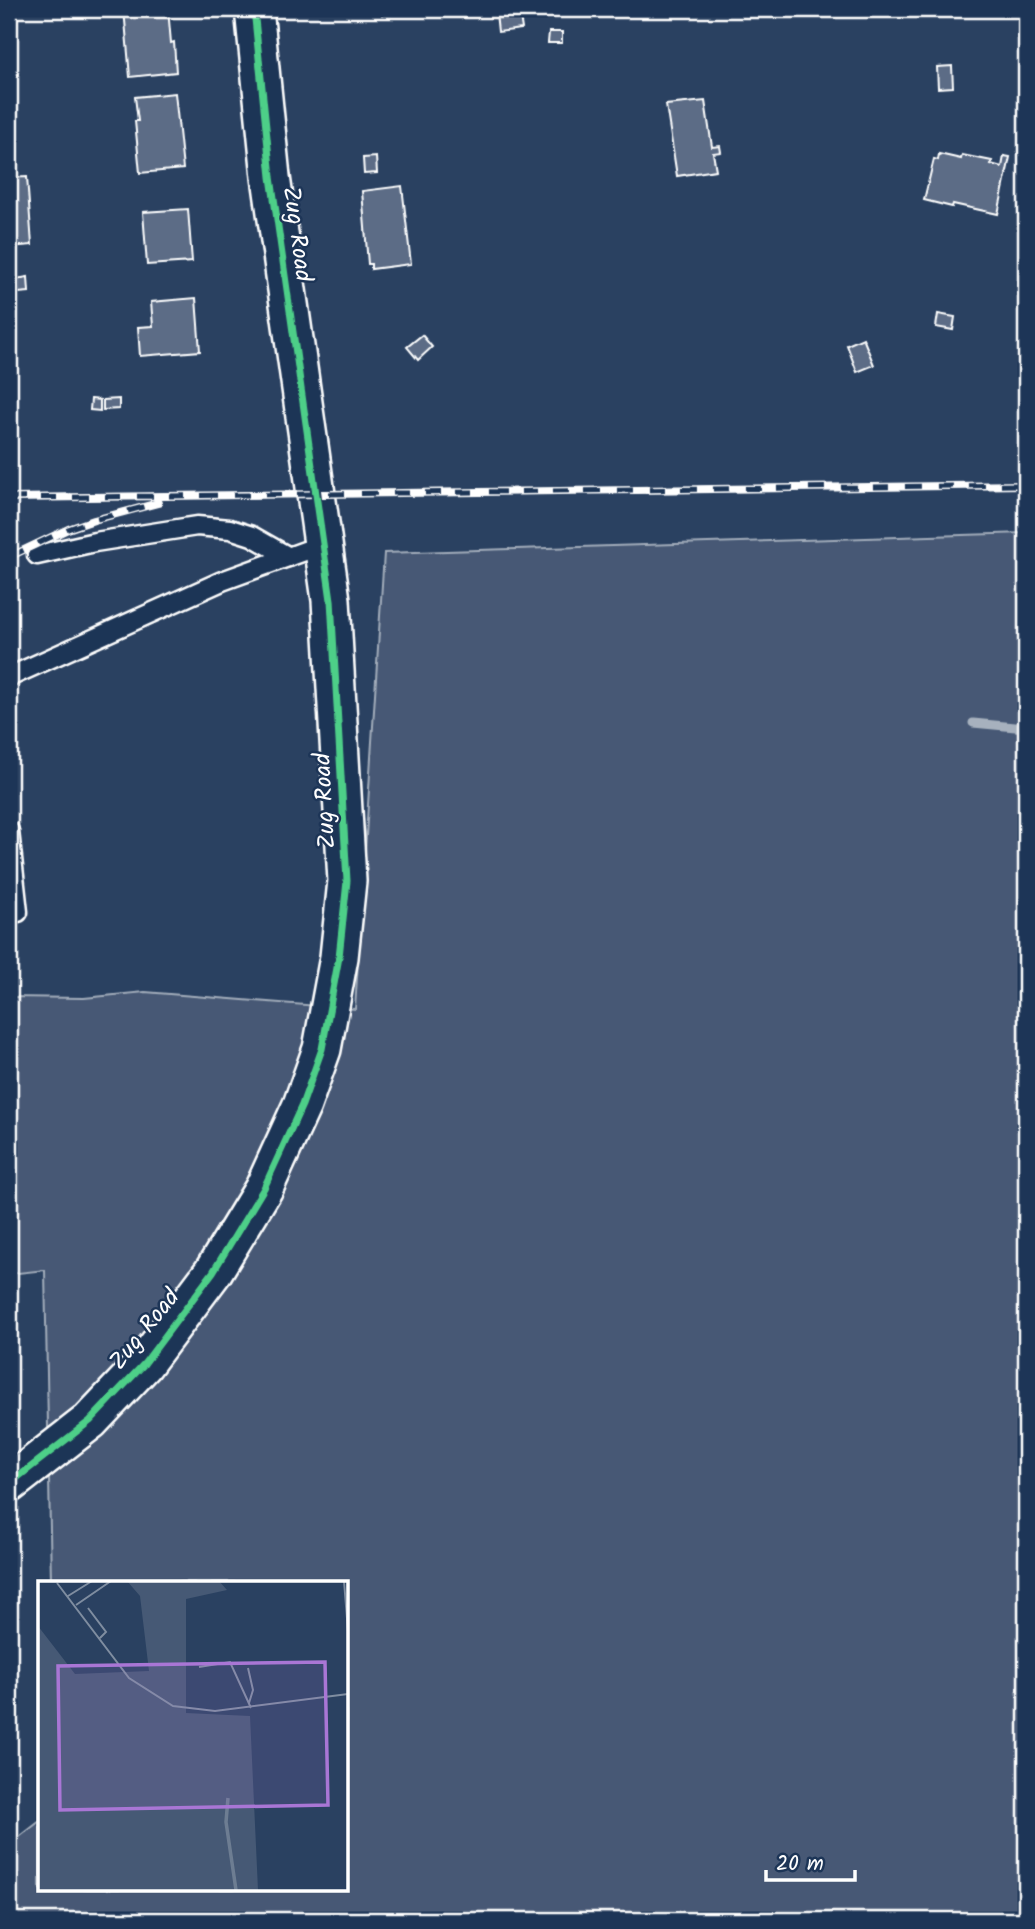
<svg xmlns="http://www.w3.org/2000/svg" width="1035" height="1929" viewBox="0 0 1035 1929" font-family="Kalam,sans-serif">
	<style>
		.green { fill: #465975; stroke: #a2acba; stroke-width: 2 }
		.lines { fill: none; stroke-linecap: round; stroke-linejoin: round }
		.stream { stroke: #a7b1be; stroke-width: 9 }
		.building { fill: #5b6c86; stroke: #fff; stroke-width: 2 }
		.service-casing { stroke: #fff; stroke-width: 23 }
		.minor-casing { stroke: #fff; stroke-width: 42 }
		.service { stroke: #1d3557; stroke-width: 18 }
		.minor { stroke: #1d3557; stroke-width: 37 }
		.rail-casing { stroke: #fff; stroke-width: 8 }
		.rail { stroke: #1d3557; stroke-width: 5; stroke-dasharray: 16; stroke-linecap: butt }
		.cycleway-casing { stroke: #1d3557; stroke-width: 11 }
		.cycleway { stroke: #4dcf88; stroke-width: 7 }
		.labels { text-anchor: middle; stroke-width: 5; stroke-linejoin: round; paint-order: stroke }
		.street-label { font-size: 24px; fill: #fff; stroke: #1d3557 }
		.inset-river { fill: none; stroke: #6d7d92; stroke-width: 3.5 }
		.inset-road { fill: none; stroke: #7f8da0; stroke-width: 2 }
		.view { fill: #a976d5; fill-opacity: 0.15; stroke: #a976d5; stroke-width: 3.5 }
		.inset-edge { fill: none; stroke: #fff; stroke-width: 3.5 }
	</style>
	<rect width="100%" height="100%" fill="#2a4161"/>
	<filter id="ink" filterUnits="userSpaceOnUse"><feTurbulence type="fractalNoise" baseFrequency=".0143" numOctaves="2"/><feDisplacementMap in="SourceGraphic" scale="14" xChannelSelector="R" yChannelSelector="G"/><feConvolveMatrix kernelMatrix="1 2 1 2 8 2 1 2 1" color-interpolation-filters="sRGB"/></filter>
	<g filter="url(#ink)">
		<polygon class="green" points="1026,533 1026,1920 9,1920 9,1845 40,1821 40,1889 346,1889 346,1582 51,1582 45,1270 9,1274 9,997 84,998 145,992 355,1009 384,553"/>
		<g class="lines">
			<polyline class="stream" points="973,723 1026,728"/>
		</g>
		<g class="building">
			<polygon points="124,9 168,9 171,43 174,42 176,72 130,77"/>
			<polygon points="381,9 415,9 415,12 382,15"/>
			<polygon points="519,10 522,29 498,32 496,13"/>
			<polygon points="549,32 562,32 562,43 548,43"/>
			<polygon points="952,66 953,87 938,88 937,67"/>
			<polygon points="175,93 183,169 140,173 135,121 138,121 135,97"/>
			<polygon points="705,101 712,147 720,146 721,152 713,153 716,170 677,176 666,105"/>
			<polygon points="939,154 961,159 962,155 992,161 991,164 1002,167 1004,156 1010,157 998,214 953,204 952,207 924,200 934,159 938,160"/>
			<polygon points="376,157 377,173 364,174 363,158"/>
			<polygon points="27,177 32,245 9,247 9,178"/>
			<polygon points="402,186 411,264 371,269 371,264 368,264 362,191"/>
			<polygon points="188,209 192,262 147,265 143,212"/>
			<polygon points="28,277 29,292 18,293 16,279"/>
			<polygon points="196,298 200,351 140,356 138,327 153,326 151,302"/>
			<polygon points="938,314 955,317 953,330 936,327"/>
			<polygon points="422,335 432,347 418,360 407,347"/>
			<polygon points="863,338 874,365 857,372 847,345"/>
			<polygon points="91,399 100,400 100,411 90,410"/>
			<polygon points="119,399 119,409 103,410 103,400"/>
		</g>
		<g class="lines">
			<g class="service-casing">
				<g id="service">
					<polyline points="37,555 95,542 197,526 230,529 252,536 289,557"/>
					<polyline points="9,677 222,581 324,544"/>
					<polyline points="9,831 18,912"/>
				</g>
			</g>
			<g class="minor-casing">
				<polyline id="minor" points="9,1484 90,1421 144,1364 213,1272 264,1188 302,1105 322,1049 339,957 347,881 331,600 271,177 254,9"/>
			</g>
			<use href="#service" class="service"/>
			<use href="#minor" class="minor"/>
			<g class="rail-casing">
				<g id="rail">
					<polyline points="9,498 1026,485"/>
					<polyline points="9,557 68,529 94,520 158,503"/>
				</g>
			</g>
			<use href="#rail" class="rail"/>
			<g class="cycleway-casing">
				<polyline id="cycleway" points="9,1484 90,1421 144,1364 213,1272 264,1188 302,1105 322,1049 339,957 347,881 331,600 271,177 254,9"/>
			</g>
			<use href="#cycleway" class="cycleway"/>
		</g>
	</g>
	<g class="labels">
		<g class="street-label">
			<text transform="translate(298 234) rotate(82)" y="8">Zug Road</text>
			<text transform="translate(324 801) rotate(-93)" y="8">Zug Road</text>
			<text transform="translate(144 1329) rotate(-51)" y="8">Zug Road</text>
		</g>
	</g>
	<g transform="translate(38 1581)">
		<rect width="310" height="310" fill="#2a4161"/>
		<path d="M89,0H181L189,9L148,18V132L212,135L220,309H0V45L37,93L111,90L102,15Z" fill="#465975"/>
		<path class="inset-river" d="M190,217L188,241L198,309"/>
		<path class="inset-road" d="M306,0L310,50M19,2L91,97L135,125L177,130L310,113M30,15L54,0M38,24L73,0M50,27L68,51L62,57M161,86L192,81L213,127M210,87L215,109L211,122"/>
		<path class="view" d="M287,81L290,224L22,229L20,85Z"/>
		<rect width="310" height="310" class="inset-edge"/>
	</g>
	<rect width="1035" height="1929" fill="none" stroke="#1d3557" stroke-width="35"/>
	<rect x="18" y="18" width="1000" height="1894" fill="none" stroke="#fff" stroke-width="2.5" filter="url(#ink)"/>
	<path d="M766 1870v10h89v-10" fill="none" stroke="#ffffff" stroke-width="3.5"/>
	<text x="776" y="1870" font-size="21" fill="#ffffff" stroke="#1d3557" stroke-width="5" paint-order="stroke">20 m</text>
</svg>
